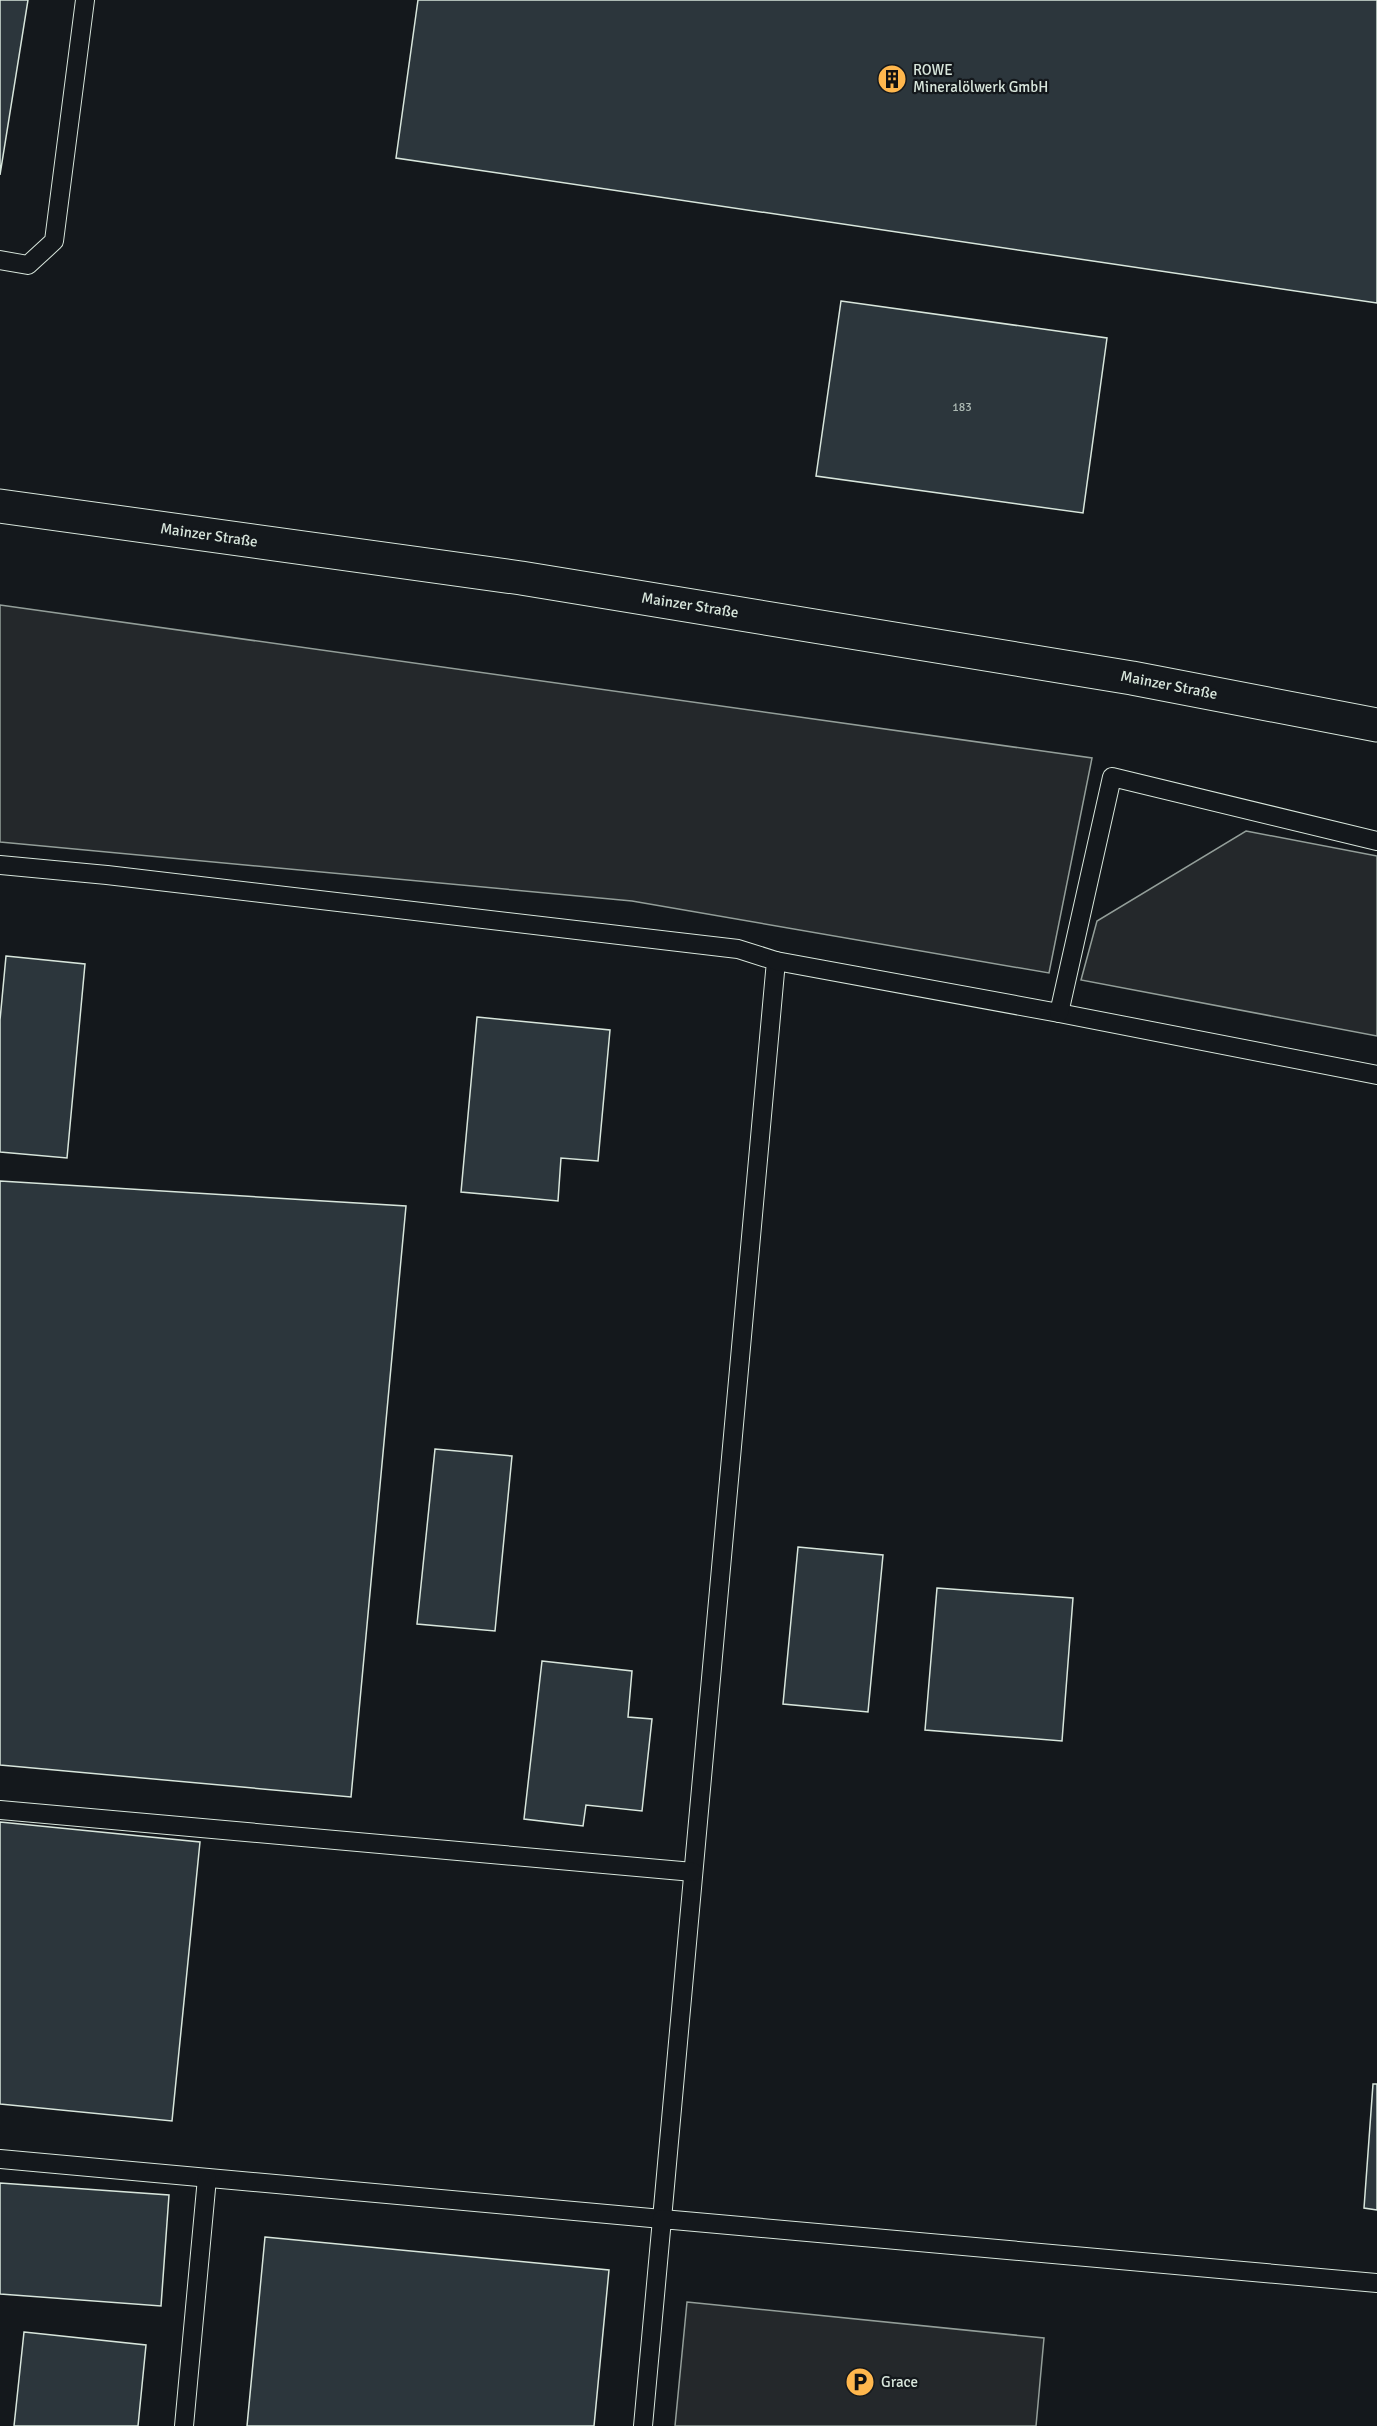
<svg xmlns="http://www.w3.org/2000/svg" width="1377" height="2426" viewBox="0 0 1377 2426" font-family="Signika,sans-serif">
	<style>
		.parking { fill: #24282b; stroke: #939e99; stroke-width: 1.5 }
		.building { fill: #2c363c; stroke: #d8e6dc; stroke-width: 1.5 }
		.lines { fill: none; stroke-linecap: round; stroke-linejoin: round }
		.lane-casing { stroke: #d8e6dc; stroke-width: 20 }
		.primary-casing { stroke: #d8e6dc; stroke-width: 35 }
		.lane { stroke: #14181c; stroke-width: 18 }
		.primary { stroke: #14181c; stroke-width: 33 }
		.labels { text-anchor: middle; stroke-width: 4.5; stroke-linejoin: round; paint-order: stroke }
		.number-label { font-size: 12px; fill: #adbab4 }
		.poi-label { font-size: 15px; fill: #d8e6dc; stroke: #14181c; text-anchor: start }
		.street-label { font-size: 15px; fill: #d8e6dc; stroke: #14181c }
	</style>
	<rect width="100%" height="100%" fill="#14181c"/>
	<g class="parking">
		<polygon points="0,605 1092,758 1049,973 632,901 0,842"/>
		<polygon points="1246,831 1377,856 1377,1036 1081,980 1097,921"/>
		<polygon points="687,2302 1044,2338 1036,2426 675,2426"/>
	</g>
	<g class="building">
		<polygon points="0,0 28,0 0,175"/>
		<polygon points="418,0 1377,0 1377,303 396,158"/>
		<polygon points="841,301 1107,338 1083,513 816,476"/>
		<polygon points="6,956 85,964 67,1158 0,1152 0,1020"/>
		<polygon points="477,1017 610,1030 598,1161 561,1158 558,1201 461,1192"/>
		<polygon points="0,1181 406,1206 351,1797 0,1765"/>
		<polygon points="435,1449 512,1456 495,1631 417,1624"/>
		<polygon points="798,1547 883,1555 868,1712 783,1704"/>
		<polygon points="937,1588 1073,1598 1062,1741 925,1730"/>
		<polygon points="542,1661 632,1671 628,1717 652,1719 642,1811 586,1805 583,1826 524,1819"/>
		<polygon points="0,1822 200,1842 172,2121 0,2104"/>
		<polygon points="1373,2084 1377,2084 1377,2210 1364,2208"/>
		<polygon points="0,2183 169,2195 161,2306 0,2294"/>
		<polygon points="265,2237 609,2270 594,2426 247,2426"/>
		<polygon points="24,2332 146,2345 138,2426 14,2426"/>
	</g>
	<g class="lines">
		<g class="lane-casing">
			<g id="lane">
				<polyline points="0,260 28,265 54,241 85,0"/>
				<polyline points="0,865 107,875 738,949 776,961 662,2219 0,2159"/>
				<polyline points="776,961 1059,1013 1377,1075"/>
				<polyline points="1059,1013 1112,777 1377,841"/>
				<polyline points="0,1810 693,1872"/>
				<polyline points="184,2426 207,2178"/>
				<polyline points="643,2426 662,2219 1377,2283"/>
			</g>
		</g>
		<g class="primary-casing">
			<polyline id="primary" points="0,506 521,578 1132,678 1377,725"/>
		</g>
		<use href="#lane" class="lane"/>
		<use href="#primary" class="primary"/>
	</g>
	<defs>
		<g id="building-disc" transform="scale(1.5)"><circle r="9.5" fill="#ffb74d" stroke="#14181c"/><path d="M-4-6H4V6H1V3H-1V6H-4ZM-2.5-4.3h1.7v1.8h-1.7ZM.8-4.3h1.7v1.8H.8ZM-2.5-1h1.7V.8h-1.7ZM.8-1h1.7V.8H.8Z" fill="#111"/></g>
		<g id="parking-disc" transform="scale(1.5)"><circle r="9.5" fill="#ffb74d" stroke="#14181c"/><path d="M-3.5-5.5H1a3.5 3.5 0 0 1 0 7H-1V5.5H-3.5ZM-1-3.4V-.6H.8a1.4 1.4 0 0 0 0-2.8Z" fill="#111"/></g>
	</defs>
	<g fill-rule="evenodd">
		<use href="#building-disc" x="892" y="79"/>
		<use href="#parking-disc" x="860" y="2382"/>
	</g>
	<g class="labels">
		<g class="number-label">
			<text x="962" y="411">183</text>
		</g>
		<g class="poi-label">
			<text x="913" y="75">ROWE<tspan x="913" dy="17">Mineralölwerk GmbH</tspan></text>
			<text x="881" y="2387">Grace</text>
		</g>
		<g class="street-label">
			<text transform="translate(209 535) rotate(8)" y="5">Mainzer Straße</text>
			<text transform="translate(690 605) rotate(9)" y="5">Mainzer Straße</text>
			<text transform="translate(1169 685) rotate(11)" y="5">Mainzer Straße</text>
		</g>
	</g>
</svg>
